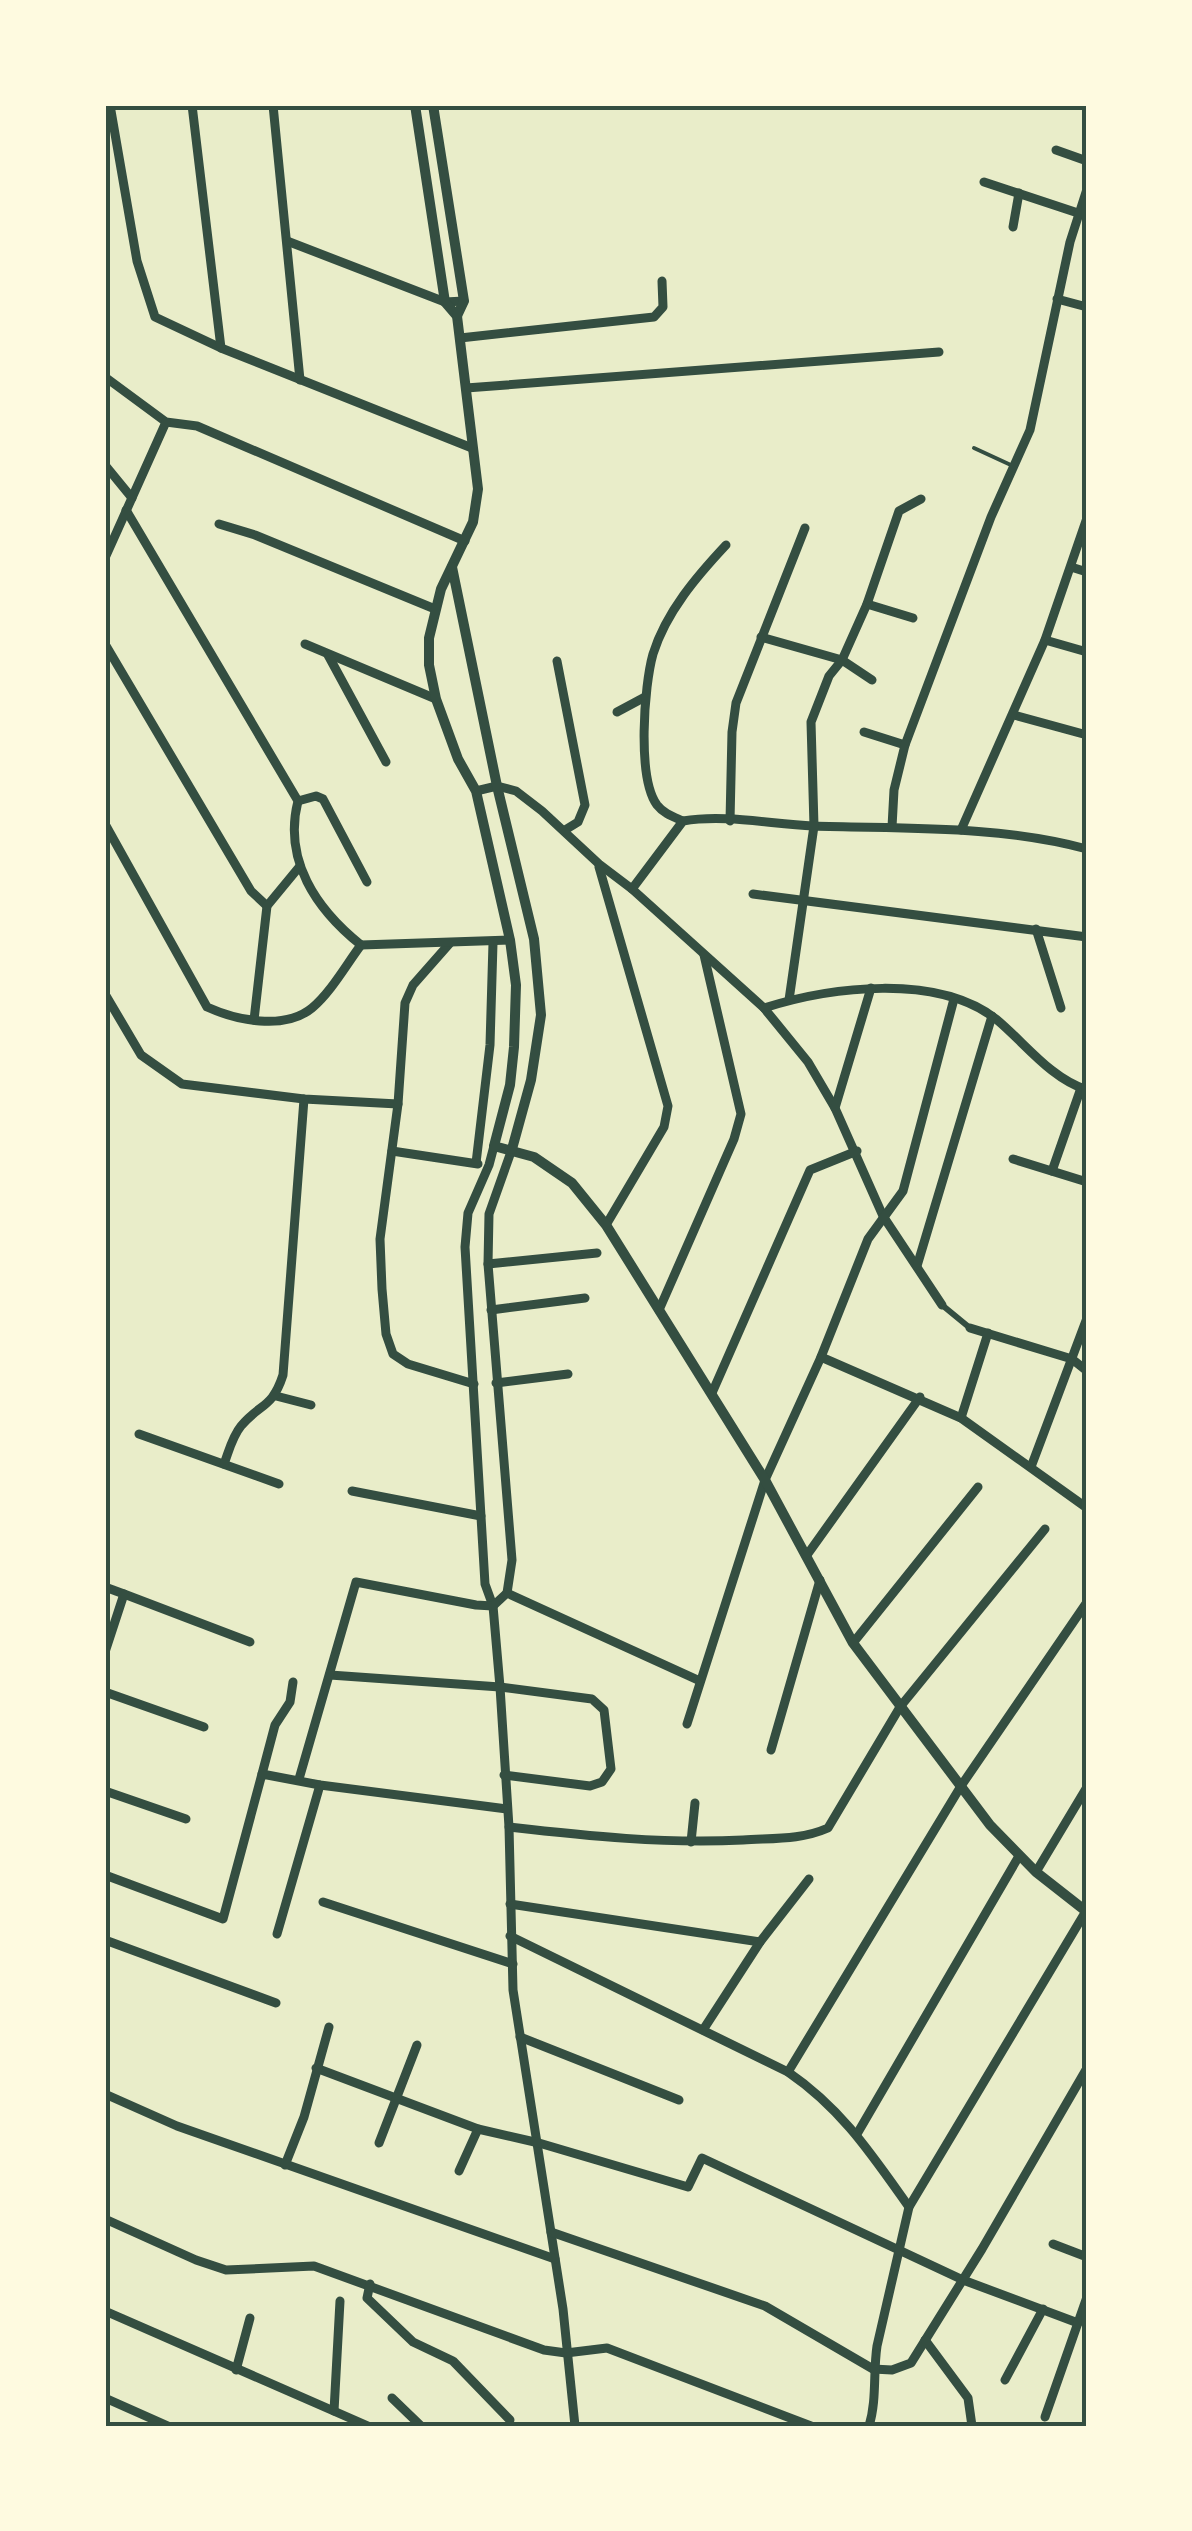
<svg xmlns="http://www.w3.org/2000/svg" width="1192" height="2531" viewBox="0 0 1192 2531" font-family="'Playfair Display',serif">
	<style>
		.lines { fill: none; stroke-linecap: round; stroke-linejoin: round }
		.service { stroke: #344e41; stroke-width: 4 }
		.pedestrian { stroke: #344e41; stroke-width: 6 }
		.minor { stroke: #344e41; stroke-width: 9 }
		.tertiary { stroke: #344e41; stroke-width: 10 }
		.neatline { fill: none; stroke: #344e41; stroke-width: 4 }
	</style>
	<rect width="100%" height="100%" fill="#e9edc9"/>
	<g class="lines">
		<polyline class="service" points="974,448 1013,466"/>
		<polyline class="pedestrian" points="942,1305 970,1328"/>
		<g class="minor">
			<polyline points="110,105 137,261 155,317 221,348 472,448"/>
			<polyline points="192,105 221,348"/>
			<polyline points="273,105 300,380"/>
			<polyline points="1081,105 1087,107"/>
			<polyline points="1056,150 1087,161"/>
			<polyline points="984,182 1087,216"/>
			<polyline points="1013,227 1019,193"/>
			<polyline points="287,241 445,302 464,301"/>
			<polyline points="1057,299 1087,307"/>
			<polyline points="460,338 654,317 663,307 662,281"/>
			<polyline points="105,377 166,422 197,426 465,541"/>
			<polyline points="466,388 939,352"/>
			<polyline points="105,465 132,498"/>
			<path d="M126,510L298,801C283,860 316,909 361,945"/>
			<polyline points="219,524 255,535 435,609"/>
			<polyline points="105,558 166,422"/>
			<polyline points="1071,567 1087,572"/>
			<polyline points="867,604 913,618"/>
			<polyline points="761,637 842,660 872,680"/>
			<polyline points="1045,640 1087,652"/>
			<polyline points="105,644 251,891 267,906"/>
			<polyline points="305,644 436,699"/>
			<polyline points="328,655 386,762"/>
			<polyline points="557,661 585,805 578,822 565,830"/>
			<polyline points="617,712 645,697"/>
			<polyline points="1014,715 1087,735"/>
			<polyline points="864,732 905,745"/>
			<polyline points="476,791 497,786 516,791 542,811 599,864 632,889 764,1008 808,1062 835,1108 883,1216 942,1305"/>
			<polyline points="298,801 316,796 323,799 367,882"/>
			<path d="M683,821C674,817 664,814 657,805C637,778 644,686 653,654C666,612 697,576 726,545"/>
			<polyline points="730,821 732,732 736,703 805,528"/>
			<path d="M105,824L207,1007C236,1020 284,1031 312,1008C331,992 346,965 361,945"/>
			<polyline points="892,827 894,790 905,745 991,517 1030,430 1070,242 1087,189"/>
			<polyline points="961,830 1045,640 1087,518"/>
			<polyline points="599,867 668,1106 664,1127 606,1225"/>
			<path d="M632,889L683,821C725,814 770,824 813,826C904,829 998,825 1087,849"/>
			<polyline points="753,894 1087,937"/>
			<polyline points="1036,929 1061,1008"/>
			<polyline points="450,943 413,985 405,1003 398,1104 380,1239 382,1289 386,1334 393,1354 408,1364 474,1384"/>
			<polyline points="361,945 510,940"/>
			<polyline points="105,994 141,1055 182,1084 304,1099 398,1104"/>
			<polyline points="789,1000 814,826 811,722 829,676 842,660 867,604 899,511 921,499"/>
			<path d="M764,1008C830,987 936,973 996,1019C1025,1043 1050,1078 1087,1090"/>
			<polyline points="254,1020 267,906 300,866"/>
			<polyline points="835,1108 871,988"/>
			<polyline points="494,1146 489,1165 468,1213 465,1247 485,1584 493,1606 500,1687 509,1827 513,1990 563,2309 575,2426"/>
			<polyline points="392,1151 478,1164"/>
			<polyline points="1013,1159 1087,1182"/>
			<polyline points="476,1163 490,1045 493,943"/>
			<polyline points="1052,1171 1081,1088"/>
			<polyline points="488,1264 597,1253"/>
			<polyline points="917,1266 992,1016"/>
			<polyline points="491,1310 585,1298"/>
			<polyline points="659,1310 734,1139 741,1114 704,955"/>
			<polyline points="970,1328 1072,1359 1087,1371"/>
			<polyline points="821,1357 961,1418 1087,1508"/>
			<polyline points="496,1383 568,1374"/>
			<polyline points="712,1393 810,1170 857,1151"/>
			<polyline points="276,1396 311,1405"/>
			<polyline points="961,1418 988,1333"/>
			<polyline points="139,1434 279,1484"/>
			<path d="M224,1464C229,1451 232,1437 241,1426C260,1403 272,1409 283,1375L304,1099"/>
			<polyline points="1031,1467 1087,1318"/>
			<polyline points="352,1491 481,1516"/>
			<polyline points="807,1555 920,1397"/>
			<polyline points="105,1587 124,1594"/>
			<polyline points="507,1593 512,1560 488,1264 489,1214 512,1149"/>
			<polyline points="853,1643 978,1487"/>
			<polyline points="105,1652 124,1594 250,1642"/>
			<polyline points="330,1675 500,1687 592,1699 604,1710 611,1769 602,1782 590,1786 504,1775"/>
			<polyline points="105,1692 204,1727"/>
			<polyline points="687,1724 765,1480 821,1357 868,1239 903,1191 954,999"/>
			<polyline points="771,1750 820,1580"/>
			<polyline points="262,1774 275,1725 290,1702 293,1682"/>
			<polyline points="299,1779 356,1582 476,1605 493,1606 507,1593 700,1681"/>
			<polyline points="105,1791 186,1819"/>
			<path d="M509,1827C588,1836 664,1844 743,1840C773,1838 801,1840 828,1828L900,1707L1045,1529"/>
			<polyline points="691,1842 695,1803"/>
			<polyline points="1036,1872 1087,1787"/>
			<polyline points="105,1875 223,1919 262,1774 320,1785 507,1809"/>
			<polyline points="323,1902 513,1964"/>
			<polyline points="510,1904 760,1942"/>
			<polyline points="277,1934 320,1785"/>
			<path d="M510,1936L788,2072C842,2109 872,2155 909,2207"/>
			<polyline points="105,1940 276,2003"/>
			<polyline points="703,2030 760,1942 809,1879"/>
			<polyline points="520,2037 679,2100"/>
			<polyline points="316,2068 478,2129 539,2143 688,2187 702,2158 963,2280 1078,2323"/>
			<polyline points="788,2072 961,1786 1087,1602"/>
			<polyline points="105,2094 177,2126 555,2259"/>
			<polyline points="857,2134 1019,1856"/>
			<polyline points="379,2143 417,2045"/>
			<polyline points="285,2165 304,2117 329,2027"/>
			<polyline points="459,2171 478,2129"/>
			<polyline points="105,2219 196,2260 226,2270 314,2266 544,2350 566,2353 607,2348 811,2426"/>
			<polyline points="551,2232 765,2306 873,2369 892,2370 911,2363 982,2249 1087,2068"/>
			<polyline points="1053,2244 1087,2257"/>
			<polyline points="370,2284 367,2298 413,2342 453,2361 510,2420"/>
			<polyline points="105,2311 368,2426"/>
			<polyline points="925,2340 968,2398 972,2426"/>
			<polyline points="236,2370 250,2318"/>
			<polyline points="1005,2380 1043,2309"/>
			<polyline points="105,2398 168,2426"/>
			<polyline points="392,2398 421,2426"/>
			<polyline points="334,2411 340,2301"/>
			<polyline points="1045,2417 1087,2297"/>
			<path d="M869,2426C877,2400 873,2373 877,2346L909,2207L1086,1911"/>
		</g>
		<g class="tertiary">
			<polyline points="415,105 445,302 457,316 478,489 473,522 441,589 429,638 429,665 436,699 458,759 476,791 510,940 516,985 514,1047 510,1085 494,1146 534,1157 572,1183 606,1225 765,1480 853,1643 990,1825 1036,1872 1087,1912"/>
			<polyline points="433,105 464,301 457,316"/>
			<polyline points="452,567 497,786 534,939 541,1015 531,1080 512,1149"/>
		</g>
	</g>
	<rect width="1192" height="2531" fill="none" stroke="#fefae0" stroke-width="215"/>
	<rect x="108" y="108" width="976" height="2316" class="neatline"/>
</svg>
